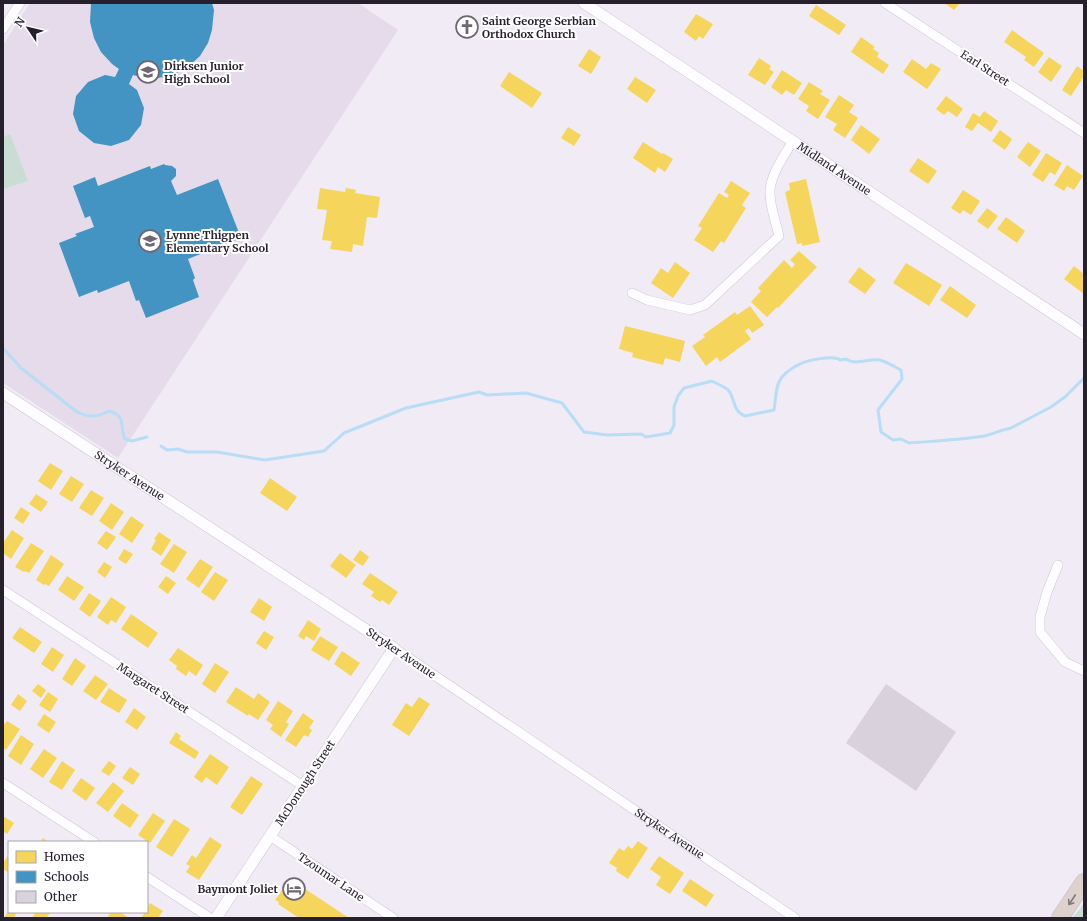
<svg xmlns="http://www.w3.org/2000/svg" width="1087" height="921" viewBox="0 0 1087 921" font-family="Merriweather,serif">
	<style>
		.education { fill: #e5dbea }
		.green { fill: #caddd4 }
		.homes { fill: #f6d55c }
		.schools { fill: #4393c3 }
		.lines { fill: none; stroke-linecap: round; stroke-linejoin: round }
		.stream { stroke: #b9dcf7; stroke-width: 3 }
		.building { fill: #d9d2dd }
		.minor-casing { stroke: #cdc7d2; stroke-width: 10 }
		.tertiary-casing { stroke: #cdc7d2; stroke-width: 12 }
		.motorway-casing { stroke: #cbc7cd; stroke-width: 18 }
		.minor { stroke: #fdfcfe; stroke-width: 9 }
		.tertiary { stroke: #fdfcfe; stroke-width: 11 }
		.motorway { stroke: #dfd2cc; stroke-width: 16 }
		.oneway { stroke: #82787c }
		.labels { text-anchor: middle; stroke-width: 4; stroke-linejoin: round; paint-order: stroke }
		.poi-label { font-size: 11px; font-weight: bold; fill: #261f2c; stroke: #fff; text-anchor: start }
		.street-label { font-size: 11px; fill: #261f2c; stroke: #fff }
	</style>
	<rect width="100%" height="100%" fill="#f1ebf6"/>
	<polygon class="education" points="30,3 358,3 398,30 118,458 3,383 3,45"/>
	<g class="green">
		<polygon points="10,134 28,181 3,189 3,137"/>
		<polygon points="1084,904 1084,918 1072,918"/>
	</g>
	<g class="homes">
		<polygon points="944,3 960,3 954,10"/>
		<polygon points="816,5 846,25 839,35 809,16"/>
		<polygon points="696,14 713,24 703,39 699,36 696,41 684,32"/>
		<polygon points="1012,30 1044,53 1034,67 1024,60 1026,57 1004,42"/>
		<polygon points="861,37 875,47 873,49 879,53 877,57 889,65 883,74 851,52"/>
		<polygon points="589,49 601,57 591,74 578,66"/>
		<polygon points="1049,57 1062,66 1051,82 1038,72"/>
		<polygon points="759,58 771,66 769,69 774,72 765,85 748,75"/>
		<polygon points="912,59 926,69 931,63 941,69 927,89 903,72"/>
		<polygon points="1077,66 1084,71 1084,76 1071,96 1062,90"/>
		<polygon points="782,70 802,83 794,95 786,90 782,95 771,87"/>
		<polygon points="509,72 542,93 532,108 500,86"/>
		<polygon points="635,77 656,90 647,103 627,89"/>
		<polygon points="809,82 823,91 820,94 830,100 818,119 806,111 809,106 798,99"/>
		<polygon points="839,95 854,105 849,112 858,118 845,138 833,130 837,124 825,117"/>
		<polygon points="946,96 963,109 957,117 948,111 944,115 936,109"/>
		<polygon points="984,111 998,121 991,132 978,123 972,131 965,127 973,113 980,117"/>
		<polygon points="861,125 880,139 869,154 851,140"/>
		<polygon points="568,127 581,135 574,146 561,138"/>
		<polygon points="1000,130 1012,139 1005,150 992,141"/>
		<polygon points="643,142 662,154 663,153 673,159 665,172 658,167 655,173 633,158"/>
		<polygon points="1028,142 1041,151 1030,167 1017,157"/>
		<polygon points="1046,153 1062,163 1055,175 1050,172 1043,182 1032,175"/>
		<polygon points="918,158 937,171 928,184 909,171"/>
		<polygon points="1067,165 1083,176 1074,190 1067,186 1064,191 1054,185"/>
		<polygon points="806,179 820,242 802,246 802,243 797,244 785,192 790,190 789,183"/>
		<polygon points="731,181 750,193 742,205 746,208 724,243 721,241 713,252 694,240 702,228 698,226 719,193 727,198 729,195 724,192"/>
		<polygon points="320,188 345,192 346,188 356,190 355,193 380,197 377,218 367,217 363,246 353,244 352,252 330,249 332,241 322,240 327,210 317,209"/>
		<polygon points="963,190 980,201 971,215 963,210 960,214 951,208"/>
		<polygon points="987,208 998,216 988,229 977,221"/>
		<polygon points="1006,217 1025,231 1017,243 997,229"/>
		<polygon points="799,251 817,267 778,308 777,307 767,317 751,302 761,291 758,288 784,260 792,268 795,264 790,260"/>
		<polygon points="675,262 690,273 673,298 651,283 661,268 668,273"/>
		<polygon points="906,263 942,285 929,306 893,283"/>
		<polygon points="1074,266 1084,274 1084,294 1064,279"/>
		<polygon points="859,267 876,280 865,294 848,282"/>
		<polygon points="950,286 976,305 967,318 940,300"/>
		<polygon points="750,306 764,325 752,333 749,328 745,331 751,339 720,362 717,357 706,366 692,346 705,337 703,335 735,312 737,315"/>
		<polygon points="625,326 685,341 680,362 665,358 663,365 632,357 633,353 619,349"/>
		<polygon points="50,463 63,471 51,490 38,481"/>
		<polygon points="71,476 84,484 72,502 59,494"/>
		<polygon points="270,478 297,497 287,511 260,493"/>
		<polygon points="91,490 104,498 92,516 79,508"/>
		<polygon points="36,494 48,502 41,512 29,504"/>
		<polygon points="111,503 124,512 112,530 99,521"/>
		<polygon points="21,507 30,513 23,524 14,518"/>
		<polygon points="131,516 144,525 132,543 119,534"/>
		<polygon points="12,530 24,538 11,559 3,553 3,543"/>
		<polygon points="106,531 116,537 107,550 97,543"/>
		<polygon points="159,532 171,540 161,556 151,549 156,540 154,539"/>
		<polygon points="31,543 44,551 29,573 25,571 24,572 15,567"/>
		<polygon points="174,544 187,552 174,573 160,564"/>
		<polygon points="124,549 133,554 126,564 118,559"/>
		<polygon points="360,550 369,557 363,566 353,560"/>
		<polygon points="340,553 356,565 346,578 330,566"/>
		<polygon points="51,555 64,564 49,586 45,584 44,585 36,580"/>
		<polygon points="200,559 213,567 199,588 186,579"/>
		<polygon points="104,562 112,567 105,578 97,572"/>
		<polygon points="215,572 228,580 214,601 201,592"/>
		<polygon points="370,573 398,592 389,605 382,600 380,602 371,596 374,592 362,584"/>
		<polygon points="67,576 84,587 74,601 58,590"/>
		<polygon points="166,576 176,583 168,594 158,587"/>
		<polygon points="89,593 101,601 90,617 79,609"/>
		<polygon points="111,597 126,607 116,623 111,620 108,625 97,617"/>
		<polygon points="259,598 272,607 264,621 250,612"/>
		<polygon points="131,614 158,633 148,648 121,629"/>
		<polygon points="308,620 321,629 314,641 306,636 304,640 298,636"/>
		<polygon points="20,627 42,642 34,653 12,638"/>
		<polygon points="264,631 274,637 266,650 256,643"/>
		<polygon points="320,636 338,647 329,661 311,650"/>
		<polygon points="52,647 64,655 53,672 41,664"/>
		<polygon points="178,648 203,665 196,676 189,671 186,676 176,669 177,666 169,660"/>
		<polygon points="342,651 360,663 351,676 334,664"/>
		<polygon points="75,658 86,666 72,686 62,679"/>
		<polygon points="215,663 229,672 215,693 202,684"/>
		<polygon points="95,675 108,684 96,700 83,691"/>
		<polygon points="38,684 46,690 41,698 32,691"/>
		<polygon points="236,687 254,699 258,693 270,702 258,720 249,714 248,716 226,702"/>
		<polygon points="109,688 127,700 119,713 100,702"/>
		<polygon points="48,692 58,699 50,712 39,705"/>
		<polygon points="18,694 27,701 20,711 11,705"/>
		<polygon points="419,697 430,704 409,736 392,725 406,703 412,707"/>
		<polygon points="278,701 293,711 286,722 289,724 281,737 270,729 273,725 266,720"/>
		<polygon points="134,708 146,717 137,730 125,722"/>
		<polygon points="303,713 314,721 309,728 312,730 308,737 304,735 296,747 285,740"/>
		<polygon points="44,714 56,722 49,733 37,725"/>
		<polygon points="7,721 20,729 6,750 3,748 3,726"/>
		<polygon points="176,732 181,736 179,739 199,752 195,759 169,743"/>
		<polygon points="21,735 34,744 21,765 8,756"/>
		<polygon points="44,749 57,758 43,778 30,769"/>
		<polygon points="210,754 229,767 217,785 206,777 202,783 194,777"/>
		<polygon points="62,761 75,770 62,790 49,782"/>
		<polygon points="109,761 116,766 109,776 101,771"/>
		<polygon points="130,767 140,774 133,785 122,778"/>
		<polygon points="251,776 263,784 242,815 230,807"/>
		<polygon points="81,778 95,788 86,801 72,791"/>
		<polygon points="113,782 124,791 108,812 96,803"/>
		<polygon points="122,803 139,815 130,828 113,816"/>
		<polygon points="153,813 165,821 150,843 138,835"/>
		<polygon points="3,816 14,823 7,834 3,831"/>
		<polygon points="174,819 190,829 172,857 156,847"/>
		<polygon points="210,837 222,845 199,880 186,872 190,866 186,864 192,855 196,858"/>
		<polygon points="43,838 48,842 40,842"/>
		<polygon points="638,841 648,848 628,879 616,871 617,868 609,863 619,848 624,851 628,846 632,849"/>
		<polygon points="9,854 9,873 3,869 3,863"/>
		<polygon points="659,856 684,873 670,894 656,885 661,877 650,869"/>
		<polygon points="290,879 349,918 299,918 278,904 279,902 275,900"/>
		<polygon points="690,879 714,895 706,907 682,891"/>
		<polygon points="150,903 163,911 158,918 141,918 145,912 147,912 147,908"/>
		<polygon points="9,910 9,912 13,912 16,914 14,918 4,918"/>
		<polygon points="36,912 51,912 46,918 36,918 33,916"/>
		<polygon points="111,912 120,912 129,918 107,918"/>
	</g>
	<g class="schools">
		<polygon points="91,3 212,3 214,10 212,30 208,43 200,56 188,67 173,75 158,78 141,77 133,75 129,84 137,90 144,108 141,125 129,140 111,146 94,143 79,131 73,114 76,96 88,82 105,75 115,77 119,69 112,64 101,52 94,38 90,22"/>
		<polygon points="164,164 165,165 172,166 176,169 176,176 171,181 177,195 218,179 241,238 188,259 195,278 193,280 199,297 146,318 139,300 136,301 129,281 98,293 97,290 79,297 59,243 77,236 75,234 94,227 90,216 85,218 73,186 95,177 98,186 150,166 151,169"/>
	</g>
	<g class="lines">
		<g class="stream">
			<path d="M3,348L21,368L77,412C90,418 97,417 109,411C127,416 119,426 125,439L132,441L147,437"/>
			<path d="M161,446L167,450L178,449L187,452H217L265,460L324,451L344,433L406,408L479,392L487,395L526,393L562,403L584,432L607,435L641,434L646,437L670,433L674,425V407L678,396L684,388L712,381C717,384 726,387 729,391C735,399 733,412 745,416L774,410C776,400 775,385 782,377C786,372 795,366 800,364C808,360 833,355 840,360L846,359C856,366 869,358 880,360C887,362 895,367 901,370L902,379L878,410L881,432L893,440L901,439L909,443C934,441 959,440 984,436C993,434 1001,430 1011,428L1051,407L1065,397L1084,378"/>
		</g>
	</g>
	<polygon class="building" points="886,684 956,732 916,791 846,743"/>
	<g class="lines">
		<g class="minor-casing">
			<g id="minor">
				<polyline points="885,3 1084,133"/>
				<polyline points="3,29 20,3"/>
				<path d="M632,293L647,300L690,310L705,305L779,236C776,222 769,205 770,190C772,172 784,156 793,141"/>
				<polyline points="1058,565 1047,592 1040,617 1040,632 1065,662 1084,671"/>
				<polyline points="3,590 303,786"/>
				<path id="s1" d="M394,648L795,918"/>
				<polyline points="3,783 94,842"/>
				<polyline points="270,836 393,918"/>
				<polyline points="147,877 210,918"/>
			</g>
		</g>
		<g class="tertiary-casing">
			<g id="tertiary">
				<path id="s2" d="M584,3L1084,334"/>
				<path id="s3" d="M3,393L394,648L216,918"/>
			</g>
		</g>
		<g class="motorway-casing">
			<polyline id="motorway" points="1060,918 1084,882"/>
		</g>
		<use href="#minor" class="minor"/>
		<use href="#tertiary" class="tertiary"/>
		<use href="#motorway" class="motorway"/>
	</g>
	<defs><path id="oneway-shaft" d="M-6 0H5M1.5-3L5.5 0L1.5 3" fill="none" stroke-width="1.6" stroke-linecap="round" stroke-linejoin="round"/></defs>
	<use class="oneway" href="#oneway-shaft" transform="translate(1072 900) rotate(123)"/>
	<defs>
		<g id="church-ring" transform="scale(1.15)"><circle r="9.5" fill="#fff" stroke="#6d6673" stroke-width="1.5"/><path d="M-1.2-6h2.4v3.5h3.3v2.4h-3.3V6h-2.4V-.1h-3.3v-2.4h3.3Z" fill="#6d6673"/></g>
		<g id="school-ring" transform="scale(1.15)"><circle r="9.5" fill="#fff" stroke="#6d6673" stroke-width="1.5"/><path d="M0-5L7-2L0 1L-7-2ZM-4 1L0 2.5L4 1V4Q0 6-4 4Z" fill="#6d6673"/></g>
		<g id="hotel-ring" transform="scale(1.15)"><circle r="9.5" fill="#fff" stroke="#6d6673" stroke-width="1.5"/><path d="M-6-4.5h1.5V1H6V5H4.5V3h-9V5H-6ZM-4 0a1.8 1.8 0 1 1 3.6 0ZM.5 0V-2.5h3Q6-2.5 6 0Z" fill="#6d6673"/></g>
	</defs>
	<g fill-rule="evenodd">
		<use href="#church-ring" x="467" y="27"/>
		<use href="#school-ring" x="148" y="72"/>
		<use href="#school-ring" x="150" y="241"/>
		<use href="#hotel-ring" x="294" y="889"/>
	</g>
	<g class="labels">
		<g class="poi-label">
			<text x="482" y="25">Saint George Serbian<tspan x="482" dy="13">Orthodox Church</tspan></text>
			<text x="164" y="70">Dirksen Junior<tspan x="164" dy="13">High School</tspan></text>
			<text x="166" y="239">Lynne Thigpen<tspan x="166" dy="13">Elementary School</tspan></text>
			<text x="278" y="893" text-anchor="end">Baymont Joliet</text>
		</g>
		<g class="street-label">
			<text transform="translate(985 68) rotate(33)" y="4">Earl Street</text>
			<text dy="4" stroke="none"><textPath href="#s2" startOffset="300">Midland Avenue</textPath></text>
			<text dy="4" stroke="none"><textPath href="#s3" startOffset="151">Stryker Avenue</textPath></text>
			<text transform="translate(401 653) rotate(34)" y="4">Stryker Avenue</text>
			<text transform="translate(153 688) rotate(33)" y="4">Margaret Street</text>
			<text transform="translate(305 783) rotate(-57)" y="4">McDonough Street</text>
			<text dy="4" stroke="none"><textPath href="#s1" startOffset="332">Stryker Avenue</textPath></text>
			<text transform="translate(331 877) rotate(34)" y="4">Tzoumar Lane</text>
		</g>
	</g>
	<rect width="1087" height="921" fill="none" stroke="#261f2c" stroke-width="8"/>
	<rect x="8" y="841" width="140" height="72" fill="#ffffff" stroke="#a8a5ab"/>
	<rect x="16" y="851" width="20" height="12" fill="#f6d55c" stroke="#a8a5ab"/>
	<text x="44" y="861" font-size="12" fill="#261f2c">Homes</text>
	<rect x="16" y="871" width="20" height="12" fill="#4393c3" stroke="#a8a5ab"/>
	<text x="44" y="881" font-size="12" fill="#261f2c">Schools</text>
	<rect x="16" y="891" width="20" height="12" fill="#d9d2dd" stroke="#a8a5ab"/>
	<text x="44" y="901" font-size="12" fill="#261f2c">Other</text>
	<g transform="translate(28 28) rotate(305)" stroke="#ffffff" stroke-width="3" paint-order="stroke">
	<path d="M0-3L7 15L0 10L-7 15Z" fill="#261f2c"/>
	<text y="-6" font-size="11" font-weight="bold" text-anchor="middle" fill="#261f2c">N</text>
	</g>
</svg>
